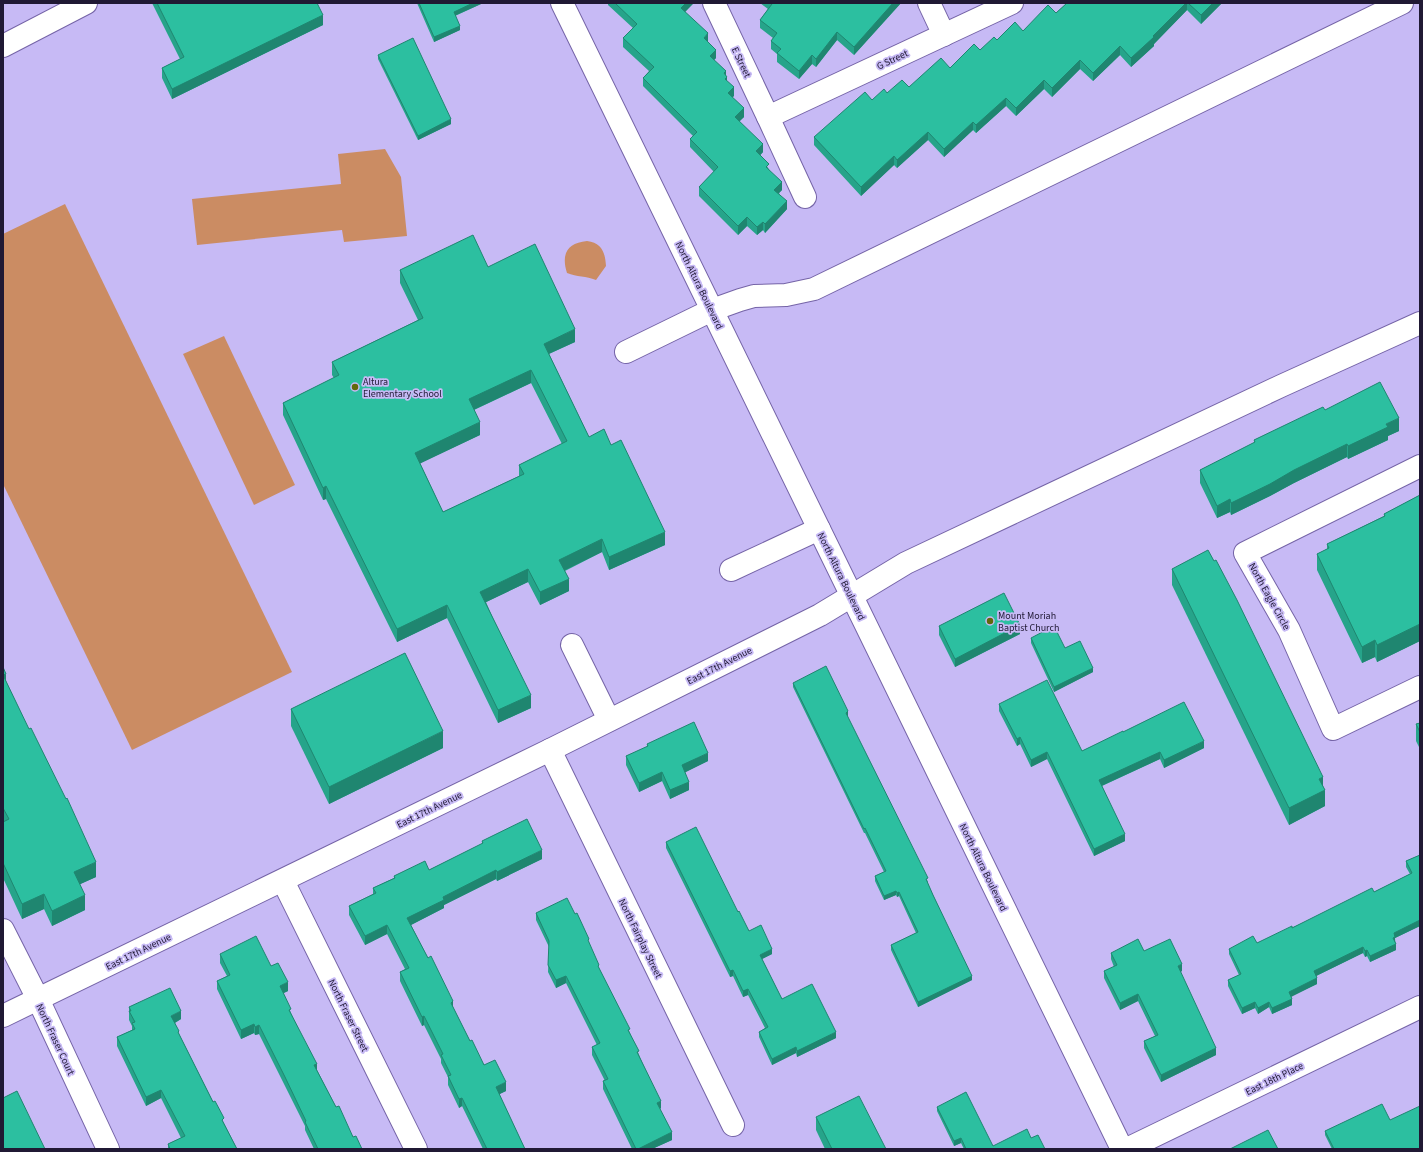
<svg xmlns="http://www.w3.org/2000/svg" width="1423" height="1152" viewBox="0 0 1423 1152" font-family="'Source Sans 3',sans-serif">
	<style>
		.green { fill: #cb8c63 }
		.lines { fill: none; stroke-linecap: round; stroke-linejoin: round }
		.minor-casing { stroke: #7564a7; stroke-width: 24 }
		.minor { stroke: #fff; stroke-width: 22 }
		.wall { fill: #26a48a; fill-rule: evenodd }
		.shaded-wall { fill: #1f8670 }
		.building { fill: #2cbfa0; stroke: #1f8670; fill-rule: evenodd }
		.poi-dot { fill: #62690b; stroke: #c7baf5; stroke-width: 1.5 }
		.labels { text-anchor: middle; stroke-width: 3.5; stroke-linejoin: round; paint-order: stroke }
		.street-label { font-size: 10px; fill: #201934; stroke: #c7baf5 }
		.poi-label { font-size: 10px; fill: #201934; stroke: #c7baf5; text-anchor: start }
	</style>
	<rect width="100%" height="100%" fill="#c7baf5"/>
	<g class="green">
		<polygon points="385,149 401,177 407,236 344,242 342,230 197,245 192,199 341,184 338,154"/>
		<polygon points="65,204 292,672 132,750 3,484 3,234"/>
		<path d="M587,241C602,243 605,252 606,266L596,280C586,276 577,277 567,273C561,254 567,243 587,241Z"/>
		<polygon points="224,336 295,485 254,505 183,354"/>
	</g>
	<g class="lines">
		<g class="minor-casing">
			<g id="minor">
				<polyline points="562,3 1122,1149"/>
				<polyline points="714,3 768,117 1012,3"/>
				<polyline points="929,3 944,35"/>
				<polyline points="3,46 86,3"/>
				<polyline points="768,117 805,197"/>
				<polyline points="626,352 712,310 740,300 754,296 786,295 814,289 1402,3"/>
				<polyline points="1420,466 1245,553 1289,630 1333,729 1420,687"/>
				<polyline points="731,570 819,529"/>
				<polyline points="572,645 609,720"/>
				<polyline points="550,750 733,1125"/>
				<polyline points="283,881 416,1149"/>
				<polyline points="3,930 38,999 108,1149"/>
				<polyline points="3,1016 550,750 820,615 906,563 1281,386 1420,323"/>
				<polyline points="1127,1149 1420,1007"/>
			</g>
		</g>
		<use href="#minor" class="minor"/>
	</g>
	<g class="wall">
		<polygon points="152,3 317,3 323,25 172,99 162,78 162,68 180,59"/>
		<polygon points="417,3 481,3 481,4 455,16 460,30 434,42"/>
		<polygon points="608,3 693,3 685,12 708,42 716,58 714,60 726,76 727,81 734,96 732,97 744,117 739,121 763,152 760,155 782,190 779,193 787,209 765,233 763,230 757,235 747,226 738,235 699,196 699,187 714,172 690,147 690,139 693,136 643,86 643,78 649,71 623,47 623,38 633,28 608,5"/>
		<polygon points="760,3 901,3 854,55 837,40 816,67 812,64 799,79 777,62 777,54 771,49 771,41 773,38 760,28 760,20 768,9"/>
		<polygon points="1067,3 1222,3 1201,24 1187,10 1154,44 1154,46 1131,67 1120,55 1093,81 1080,69 1052,97 1044,89 1016,116 1006,106 976,133 973,130 944,157 928,140 897,168 894,165 861,196 814,145 814,137 872,100 887,93 909,87 950,68 997,40 1023,31 1056,13"/>
		<polygon points="378,55 451,124 418,140 378,59"/>
		<path d="M488,267L575,342L549,354L589,437L611,445L665,545L609,570L602,552L565,571L569,591L540,605L528,582L486,602L531,708L498,723L447,618L397,642L326,499L323,500L283,415V403L334,378L332,375V362L418,320L400,283V270ZM531,383L562,444L519,465V476L443,512L420,463L480,435L474,410Z"/>
		<polygon points="1325,410 1399,431 1388,436 1388,440 1348,459 1347,457 1294,483 1270,496 1231,515 1230,512 1217,518 1200,483 1200,470 1254,443 1254,440"/>
		<polygon points="1420,495 1420,641 1377,662 1375,657 1362,663 1317,570 1317,554 1327,549 1327,544 1384,516 1384,514"/>
		<polygon points="1214,561 1323,785 1325,806 1289,825 1172,585 1172,569"/>
		<polygon points="939,626 1020,634 955,667 939,635"/>
		<polygon points="1031,638 1093,672 1054,692 1031,643"/>
		<polygon points="3,667 6,681 96,877 80,884 85,910 52,926 44,909 22,919 3,878"/>
		<polygon points="793,683 848,716 847,716 928,882 927,882 972,980 918,1007 891,950 891,945 916,933 899,896 897,897 896,895 884,900 875,881 875,876 884,872 865,833 864,833 793,687"/>
		<polygon points="999,704 1082,751 1123,732 1204,748 1164,768 1160,759 1102,786 1125,841 1094,856 1047,759 1031,767 1020,744 1017,746 999,711"/>
		<polygon points="291,709 443,748 329,804 291,726"/>
		<polygon points="1420,723 1420,749 1416,741 1416,724"/>
		<polygon points="647,744 708,761 685,772 689,790 670,799 662,781 639,792 626,765 626,756 647,747"/>
		<polygon points="482,841 542,859 497,881 496,879 444,905 444,908 411,925 453,1007 470,1041 484,1065 506,1091 499,1094 525,1149 483,1149 462,1106 459,1108 448,1085 448,1077 441,1063 441,1059 424,1025 422,1026 400,981 400,972 405,969 387,934 365,945 349,915 349,906 373,894 373,888 394,878 394,876 429,870 482,844"/>
		<polygon points="666,842 738,912 749,931 772,954 762,959 782,999 836,1038 797,1057 796,1053 772,1065 759,1037 759,1032 765,1028 748,995 743,997 733,976 730,977 666,848"/>
		<polygon points="1420,855 1420,926 1395,938 1396,950 1370,962 1367,956 1365,957 1363,953 1316,976 1317,984 1291,996 1292,1005 1272,1014 1269,1007 1258,1014 1255,1008 1242,1014 1228,986 1228,980 1239,975 1229,954 1229,949 1257,943 1374,892 1410,874 1406,867 1406,861"/>
		<polygon points="536,913 589,944 599,968 630,1033 661,1108 660,1109 672,1140 652,1149 632,1149 603,1089 603,1081 605,1081 592,1055 592,1047 597,1045 566,983 556,988 548,972 549,947 536,920"/>
		<polygon points="1144,951 1182,971 1180,972 1216,1055 1161,1082 1144,1048 1144,1041 1155,1036 1138,1001 1120,1010 1104,978 1104,971 1114,967 1111,959 1111,953"/>
		<polygon points="220,954 271,966 288,991 283,993 291,1013 317,1070 336,1107 353,1137 362,1149 314,1149 305,1130 305,1126 259,1034 255,1035 254,1033 241,1039 217,989 217,981 227,976 220,963"/>
		<polygon points="129,1007 181,1019 175,1023 179,1034 237,1149 168,1149 168,1144 181,1138 161,1098 146,1106 117,1046 117,1037 132,1030 132,1026 129,1020"/>
		<polygon points="937,1107 993,1146 1031,1138 1045,1149 964,1149 961,1143 954,1146 937,1111"/>
		<polygon points="816,1117 886,1149 825,1149 816,1130"/>
		<polygon points="1390,1120 1420,1149 1332,1149 1325,1135 1325,1131"/>
	</g>
	<g class="shaded-wall">
		<polygon points="473,3 481,3 481,4 454,16 454,12"/>
		<polygon points="686,3 693,3 693,4 681,16 681,8"/>
		<polygon points="893,3 901,3 854,55 854,47"/>
		<polygon points="1186,3 1187,3 1187,10 1154,44 1154,46 1131,67 1131,58"/>
		<polygon points="1213,3 1222,3 1201,24 1201,15"/>
		<polygon points="323,15 323,25 172,99 172,89"/>
		<polygon points="460,26 460,30 434,42 434,37"/>
		<polygon points="837,32 837,40 816,67 816,59"/>
		<polygon points="708,33 708,42 704,46 704,38"/>
		<polygon points="1120,46 1120,55 1093,81 1093,73"/>
		<polygon points="716,50 716,58 710,64 710,56"/>
		<polygon points="812,55 812,64 799,79 799,71"/>
		<polygon points="1080,60 1080,69 1052,97 1052,88"/>
		<polygon points="726,71 726,77 727,77 727,85 725,87 724,73"/>
		<polygon points="1044,80 1044,89 1016,116 1016,108"/>
		<polygon points="734,87 734,96 728,101 728,93"/>
		<polygon points="1006,98 1006,106 976,133 976,125"/>
		<polygon points="744,108 744,117 735,126 735,117"/>
		<polygon points="451,119 451,124 418,140 418,136"/>
		<polygon points="973,122 973,130 944,157 944,149"/>
		<polygon points="928,132 928,140 897,168 897,160"/>
		<polygon points="763,144 763,152 756,160 756,151"/>
		<polygon points="894,156 894,165 861,196 861,187"/>
		<polygon points="782,182 782,190 774,198 774,190"/>
		<polygon points="787,201 787,209 765,233 765,224"/>
		<polygon points="747,217 747,226 738,235 738,226"/>
		<polygon points="763,222 763,230 757,235 757,227"/>
		<polygon points="575,329 575,342 544,356 544,344"/>
		<polygon points="531,370 531,383 469,412 469,399"/>
		<polygon points="1399,418 1399,431 1388,436 1388,440 1348,459 1348,446 1386,424"/>
		<polygon points="480,422 480,435 415,466 415,453"/>
		<polygon points="1347,444 1347,457 1294,483 1270,496 1231,515 1231,503 1294,470"/>
		<polygon points="326,486 326,499 323,500 323,488"/>
		<polygon points="1230,499 1230,512 1217,518 1217,506"/>
		<polygon points="665,532 665,545 609,570 609,557"/>
		<polygon points="602,539 602,552 559,573 559,560"/>
		<polygon points="528,569 528,582 480,605 480,592"/>
		<polygon points="569,579 569,591 540,605 540,592"/>
		<polygon points="447,605 447,618 397,642 397,629"/>
		<polygon points="1420,624 1420,641 1377,662 1377,645"/>
		<polygon points="1020,625 1020,634 955,667 955,659"/>
		<polygon points="1375,640 1375,657 1362,663 1362,647"/>
		<polygon points="1093,668 1093,672 1054,692 1054,687"/>
		<polygon points="6,674 6,689 3,675"/>
		<polygon points="531,695 531,708 498,723 498,710"/>
		<polygon points="848,711 848,716 846,717 846,713"/>
		<polygon points="443,731 443,748 329,804 329,787"/>
		<polygon points="1020,737 1020,744 1017,746 1017,739"/>
		<polygon points="1204,741 1204,748 1164,768 1164,760"/>
		<polygon points="1047,752 1047,759 1031,767 1031,760"/>
		<polygon points="1160,752 1160,759 1099,787 1099,780"/>
		<polygon points="708,753 708,761 682,774 682,765"/>
		<polygon points="662,772 662,781 639,792 639,783"/>
		<polygon points="1323,777 1323,791 1325,790 1325,806 1289,825 1289,808 1319,779"/>
		<polygon points="689,782 689,790 670,799 670,790"/>
		<polygon points="1125,834 1125,841 1094,856 1094,849"/>
		<polygon points="542,850 542,859 497,881 497,872"/>
		<polygon points="96,862 96,877 74,887 74,872"/>
		<polygon points="496,870 496,879 444,905 444,908 407,927 407,918 443,897"/>
		<polygon points="896,891 896,895 884,900 884,896"/>
		<polygon points="899,892 899,896 897,897 897,893"/>
		<polygon points="44,894 44,909 22,919 22,904"/>
		<polygon points="85,895 85,910 52,926 52,911"/>
		<polygon points="1420,920 1420,926 1395,938 1395,942 1393,944 1394,933"/>
		<polygon points="387,925 387,934 365,945 365,936"/>
		<polygon points="1396,944 1396,950 1370,962 1370,956"/>
		<polygon points="1363,947 1363,953 1314,977 1314,971"/>
		<polygon points="772,949 772,954 760,960 760,955"/>
		<polygon points="1367,950 1367,956 1365,957 1365,951"/>
		<polygon points="1182,964 1182,971 1178,973 1178,966"/>
		<polygon points="733,970 733,976 730,977 730,971"/>
		<polygon points="566,976 566,983 556,988 556,980"/>
		<polygon points="972,976 972,980 918,1007 918,1002"/>
		<polygon points="1317,978 1317,984 1289,998 1289,992"/>
		<polygon points="288,982 288,991 280,995 280,986"/>
		<polygon points="748,989 748,995 743,997 743,991"/>
		<polygon points="1138,994 1138,1001 1120,1010 1120,1003"/>
		<polygon points="1292,999 1292,1005 1272,1014 1272,1008"/>
		<polygon points="453,1001 453,1010 451,1003"/>
		<polygon points="1255,1002 1255,1008 1242,1014 1242,1008"/>
		<polygon points="1269,1002 1269,1007 1258,1014 1258,1008"/>
		<polygon points="181,1011 181,1019 171,1025 171,1016"/>
		<polygon points="424,1016 424,1025 422,1026 422,1017"/>
		<polygon points="254,1024 254,1033 241,1039 241,1030"/>
		<polygon points="259,1025 259,1034 255,1035 255,1027"/>
		<polygon points="836,1032 836,1038 797,1057 797,1051"/>
		<polygon points="796,1047 796,1053 772,1065 772,1059"/>
		<polygon points="1216,1048 1216,1055 1161,1082 1161,1075"/>
		<polygon points="317,1064 317,1073 314,1065"/>
		<polygon points="506,1082 506,1091 496,1096 496,1087"/>
		<polygon points="161,1090 161,1098 146,1106 146,1097"/>
		<polygon points="462,1098 462,1106 459,1108 459,1099"/>
		<polygon points="661,1101 661,1108 657,1110 657,1103"/>
		<polygon points="672,1132 672,1140 652,1149 638,1149"/>
		<polygon points="961,1138 961,1143 954,1146 954,1141"/>
	</g>
	<g class="building">
		<polygon points="157,3 317,3 323,15 172,89 162,68 184,57"/>
		<polygon points="419,3 473,3 454,12 460,26 434,37"/>
		<polygon points="615,3 686,3 681,8 708,33 704,38 716,50 710,56 726,71 724,73 727,77 725,79 734,87 728,93 744,108 735,117 763,144 756,151 769,164 766,167 782,182 774,190 787,201 765,224 763,222 757,227 747,217 738,226 699,187 718,167 690,139 697,132 643,78 654,67 623,38 637,24"/>
		<polygon points="771,3 893,3 854,47 837,32 816,59 812,55 799,71 777,53 781,49 771,41 777,33 760,20 772,4"/>
		<polygon points="1067,3 1186,3 1153,36 1154,37 1131,58 1120,46 1093,73 1080,60 1052,88 1044,80 1016,108 1006,98 976,125 973,122 944,149 928,132 897,160 894,156 861,187 814,137 865,92 872,100 884,89 887,93 902,80 909,87 941,58 950,68 974,44 980,50 994,37 997,40 1015,22 1023,31 1048,5 1056,13"/>
		<polygon points="1188,3 1213,3 1201,15"/>
		<polygon points="413,38 451,119 418,136 378,55"/>
		<path d="M473,235L488,267L535,244L575,329L544,344L589,437L604,429L611,445L621,440L665,532L609,557L602,539L559,560L569,579L540,592L528,569L480,592L531,695L498,710L447,605L397,629L326,486L323,488L283,403L339,375L332,362L423,318L400,270ZM531,370L567,441L519,465L524,474L443,512L415,453L480,422L469,399Z"/>
		<polygon points="1380,382 1399,418 1386,424 1388,427 1348,446 1347,444 1294,470 1270,484 1231,503 1230,499 1217,506 1200,470 1255,442 1254,440 1304,416 1323,407 1325,410"/>
		<polygon points="1420,495 1420,624 1377,645 1375,640 1362,647 1317,554 1329,548 1327,544 1385,516 1384,514"/>
		<polygon points="1208,550 1214,561 1216,560 1237,600 1323,777 1319,779 1325,790 1289,808 1172,569"/>
		<polygon points="1004,593 1020,625 955,659 939,626"/>
		<polygon points="1054,626 1065,648 1080,641 1093,668 1054,687 1031,638"/>
		<polygon points="405,653 443,731 329,787 291,709"/>
		<polygon points="826,666 848,711 846,713 928,878 926,879 933,895 972,976 918,1002 891,945 918,932 899,892 897,893 896,891 884,896 875,876 886,871 865,828 864,829 793,683"/>
		<polygon points="3,667 6,674 3,675 29,729 31,728 66,799 67,798 96,862 74,872 85,895 52,911 44,894 22,904 3,863 3,822 9,819 3,808"/>
		<polygon points="1047,680 1082,751 1123,731 1123,732 1184,702 1204,741 1164,760 1160,752 1099,780 1125,834 1094,849 1047,752 1031,760 1020,737 1017,739 999,704"/>
		<polygon points="694,722 708,753 682,765 689,782 670,790 662,772 639,783 626,756 648,746 647,744"/>
		<polygon points="1420,723 1420,732 1416,724"/>
		<polygon points="527,819 542,850 497,872 496,870 443,897 444,900 407,918 428,958 431,956 453,1001 451,1003 470,1041 472,1040 484,1065 495,1060 506,1082 496,1087 525,1149 487,1149 462,1098 459,1099 448,1076 451,1075 441,1055 443,1054 424,1016 422,1017 400,972 409,968 387,925 365,936 349,906 376,893 373,888 395,878 394,876 425,861 429,870 483,843 482,841"/>
		<polygon points="696,827 738,912 739,911 749,931 761,925 772,949 760,955 782,999 812,984 836,1032 797,1051 796,1047 772,1059 759,1032 768,1027 748,989 743,991 733,970 730,971 666,842"/>
		<polygon points="1420,855 1420,920 1394,933 1395,937 1393,938 1396,944 1370,956 1367,950 1365,951 1363,947 1314,971 1317,978 1289,992 1292,999 1272,1008 1269,1002 1258,1008 1255,1002 1242,1008 1228,980 1241,974 1229,949 1253,936 1257,943 1292,926 1292,928 1372,888 1374,892 1412,873 1406,861"/>
		<polygon points="567,898 575,914 577,913 589,939 588,940 599,965 598,966 630,1029 628,1030 639,1051 637,1052 661,1101 657,1103 672,1132 638,1149 636,1149 603,1081 608,1079 592,1047 600,1043 566,976 556,980 548,965 549,941 536,913"/>
		<polygon points="256,936 271,966 278,963 288,982 280,986 291,1009 289,1010 317,1064 314,1065 336,1107 339,1106 353,1137 356,1136 362,1149 318,1149 305,1122 306,1121 285,1077 259,1025 255,1027 254,1024 241,1030 217,981 230,975 220,954"/>
		<polygon points="1138,939 1144,951 1170,939 1182,964 1178,966 1216,1048 1161,1075 1144,1041 1158,1035 1138,994 1120,1003 1104,971 1117,965 1111,953"/>
		<polygon points="170,988 181,1011 171,1016 179,1031 178,1032 213,1102 215,1101 224,1118 222,1120 237,1149 170,1149 168,1144 185,1136 161,1090 146,1097 117,1037 135,1029 132,1023 135,1022 129,1011 131,1011 129,1007"/>
		<polygon points="17,1091 45,1149 3,1149 3,1098"/>
		<polygon points="966,1092 993,1146 1027,1129 1031,1138 1038,1135 1045,1149 966,1149 961,1138 954,1141 937,1107"/>
		<polygon points="859,1096 886,1149 832,1149 816,1117"/>
		<polygon points="1382,1104 1390,1120 1420,1106 1420,1149 1334,1149 1325,1131"/>
		<polygon points="1268,1130 1278,1149 1230,1149"/>
	</g>
	<g class="poi-dot">
		<circle cx="355" cy="387" r="4"/>
		<circle cx="990" cy="621" r="4"/>
	</g>
	<g class="labels">
		<g class="street-label">
			<text transform="translate(892 59) rotate(-25)" y="4">G Street</text>
			<text transform="translate(742 62) rotate(65)" y="4">E Street</text>
			<text transform="translate(700 285) rotate(64)" y="4">North Altura Boulevard</text>
			<text transform="translate(842 576) rotate(64)" y="4">North Altura Boulevard</text>
			<text transform="translate(1270 596) rotate(61)" y="4">North Eagle Circle</text>
			<text transform="translate(719 665) rotate(-27)" y="4">East 17th Avenue</text>
			<text transform="translate(429 809) rotate(-26)" y="4">East 17th Avenue</text>
			<text transform="translate(984 867) rotate(64)" y="4">North Altura Boulevard</text>
			<text transform="translate(641 938) rotate(64)" y="4">North Fairplay Street</text>
			<text transform="translate(138 951) rotate(-26)" y="4">East 17th Avenue</text>
			<text transform="translate(349 1015) rotate(64)" y="4">North Fraser Street</text>
			<text transform="translate(56 1039) rotate(65)" y="4">North Fraser Court</text>
			<text transform="translate(1274 1078) rotate(-26)" y="4">East 18th Place</text>
		</g>
		<g class="poi-label">
			<text x="363" y="385">Altura<tspan x="363" dy="12">Elementary School</tspan></text>
			<text x="998" y="619">Mount Moriah<tspan x="998" dy="12">Baptist Church</tspan></text>
		</g>
	</g>
	<rect width="1423" height="1152" fill="none" stroke="#201934" stroke-width="8"/>
</svg>
